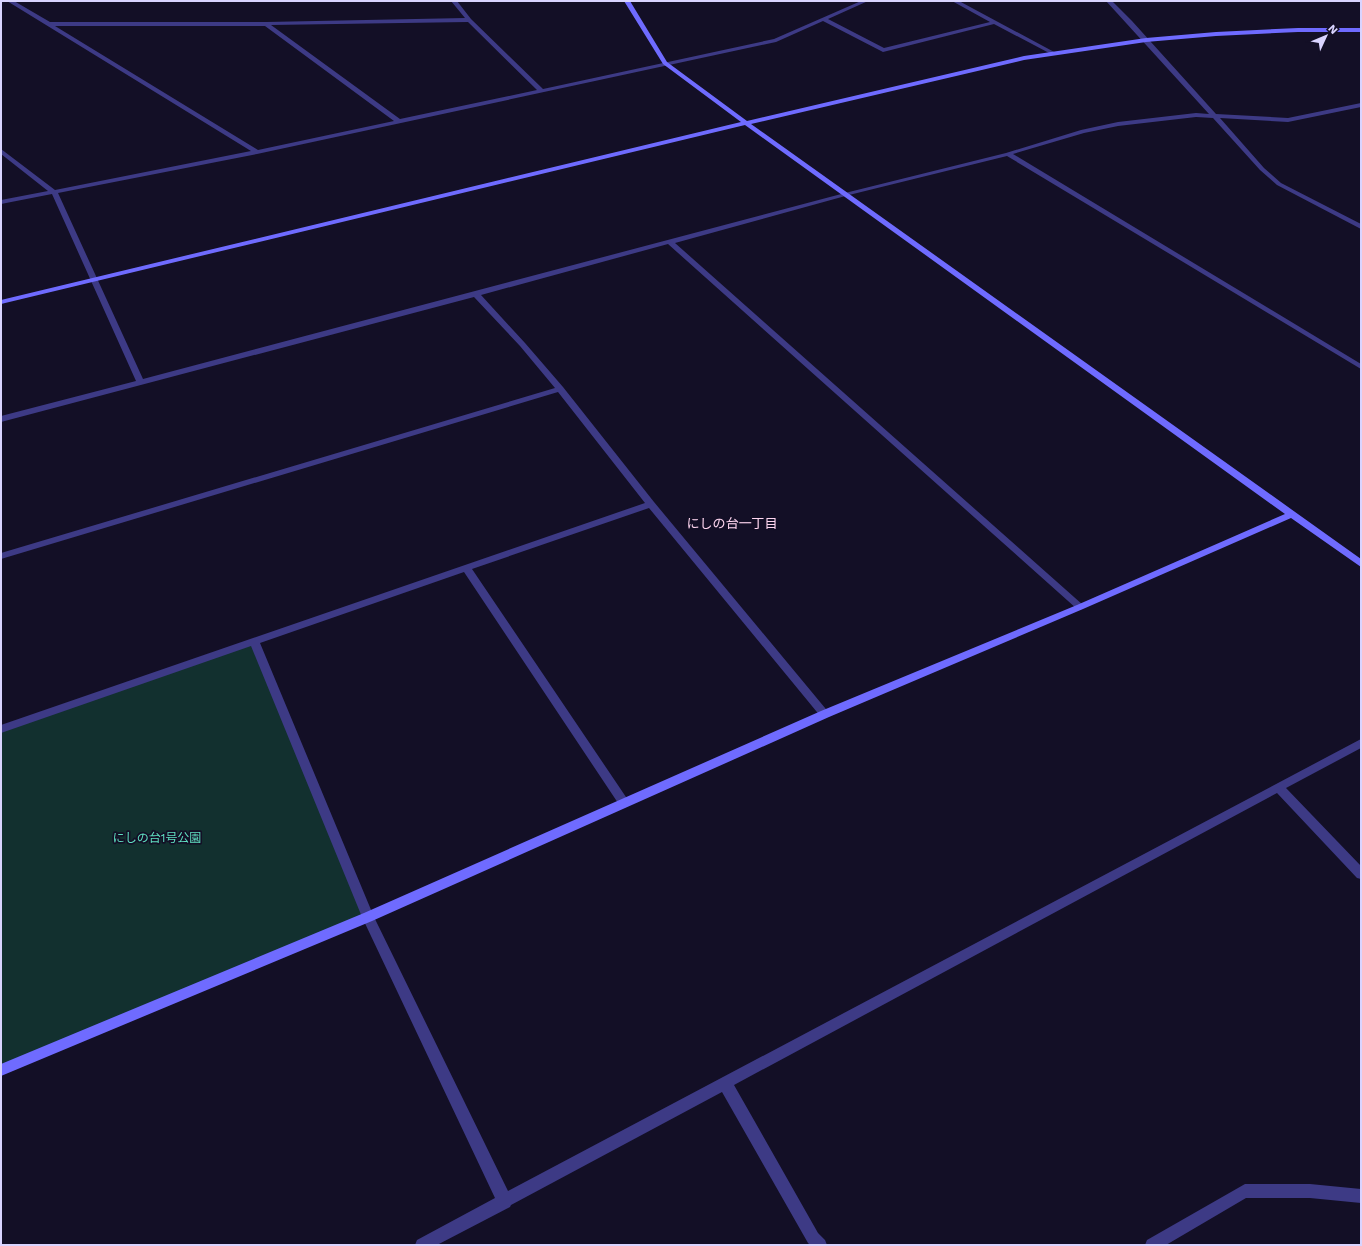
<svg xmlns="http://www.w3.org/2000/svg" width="1362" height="1246" viewBox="0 0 1362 1246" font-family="'Work Sans','Noto Sans JP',sans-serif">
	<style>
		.green { fill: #12302f }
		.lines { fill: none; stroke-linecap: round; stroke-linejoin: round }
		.street { fill: #3d3a85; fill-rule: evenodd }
		.secondary { fill: #6f6bff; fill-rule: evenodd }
		.labels { text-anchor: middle; stroke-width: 3.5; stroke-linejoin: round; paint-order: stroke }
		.park-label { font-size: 12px; fill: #5fe0c0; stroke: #130f26 }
		.neighbourhood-label { font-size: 13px; fill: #ffd6f0; stroke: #130f26 }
	</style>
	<rect width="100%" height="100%" fill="#130f26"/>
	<polygon class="green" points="254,642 368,917 1,1070 1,729"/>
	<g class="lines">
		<g class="street">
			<path d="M7,1H14L50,22H266L465,18L451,1H457L471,19L543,89L774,39L861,1H868L828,19L884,48L990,22L952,1H959L1056,53L1051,54L994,24L883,52L823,21L776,42L257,154L58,193L143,379L845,193L1006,153L1081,130L1118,122L1196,113L1209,114L1106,1H1112L1132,21L1216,114L1288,118L1361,103V107L1288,122L1220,118L1264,168L1281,183L1361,224V229L1277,185L1260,170L1213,118L1196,117L1118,126L1084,133L1013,154L1361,364V369L1007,156L849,195L675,243L1083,605L1085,607L1080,610L1077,609L668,244L481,295L525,343L563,387L654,502L830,714L829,717H821L649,508L472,569L628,800L630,803L628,806L624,808L620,806L464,572L260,643L374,917L508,1191L1361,739V748L1286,788L1361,866V879L1357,878L1277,793L734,1085L818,1233L825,1240L827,1245H810L808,1243L722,1092L511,1205L510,1207L437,1245H415L417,1240L495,1198L362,917L251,646L1,733V725L645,503L558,392L1,559V553L555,388L520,346L474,297L1,422V416L136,381L52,194L1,204V200L48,191L1,154V149L55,190L251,151ZM468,22L537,90L400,119L271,25ZM55,26H265L394,121L258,150Z"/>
			<polygon points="1245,1184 1310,1184 1361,1189 1361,1203 1310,1198 1246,1198 1166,1245 1145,1245 1147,1240"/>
		</g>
		<polygon class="secondary" points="624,1 630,1 667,62 747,121 1024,56 1146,38 1216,32 1298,28 1361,28 1361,32 1298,32 1216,36 1146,42 1024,60 751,124 1361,559 1361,567 1291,518 1083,609 829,717 372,921 1,1076 1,1064 364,913 821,711 1077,605 1285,514 745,125 1,304 1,300 741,122 663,64"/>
	</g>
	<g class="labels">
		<g class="park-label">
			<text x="157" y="842">にしの台1号公園</text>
		</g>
		<g class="neighbourhood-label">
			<text x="732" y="528">にしの台一丁目</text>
		</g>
	</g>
	<rect width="1362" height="1246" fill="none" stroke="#d9d4ff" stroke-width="4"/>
	<g transform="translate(1326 36) rotate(46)" stroke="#130f26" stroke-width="3" paint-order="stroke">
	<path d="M0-3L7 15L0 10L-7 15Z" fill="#d9d4ff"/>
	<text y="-6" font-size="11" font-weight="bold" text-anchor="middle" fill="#d9d4ff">N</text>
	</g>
</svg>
